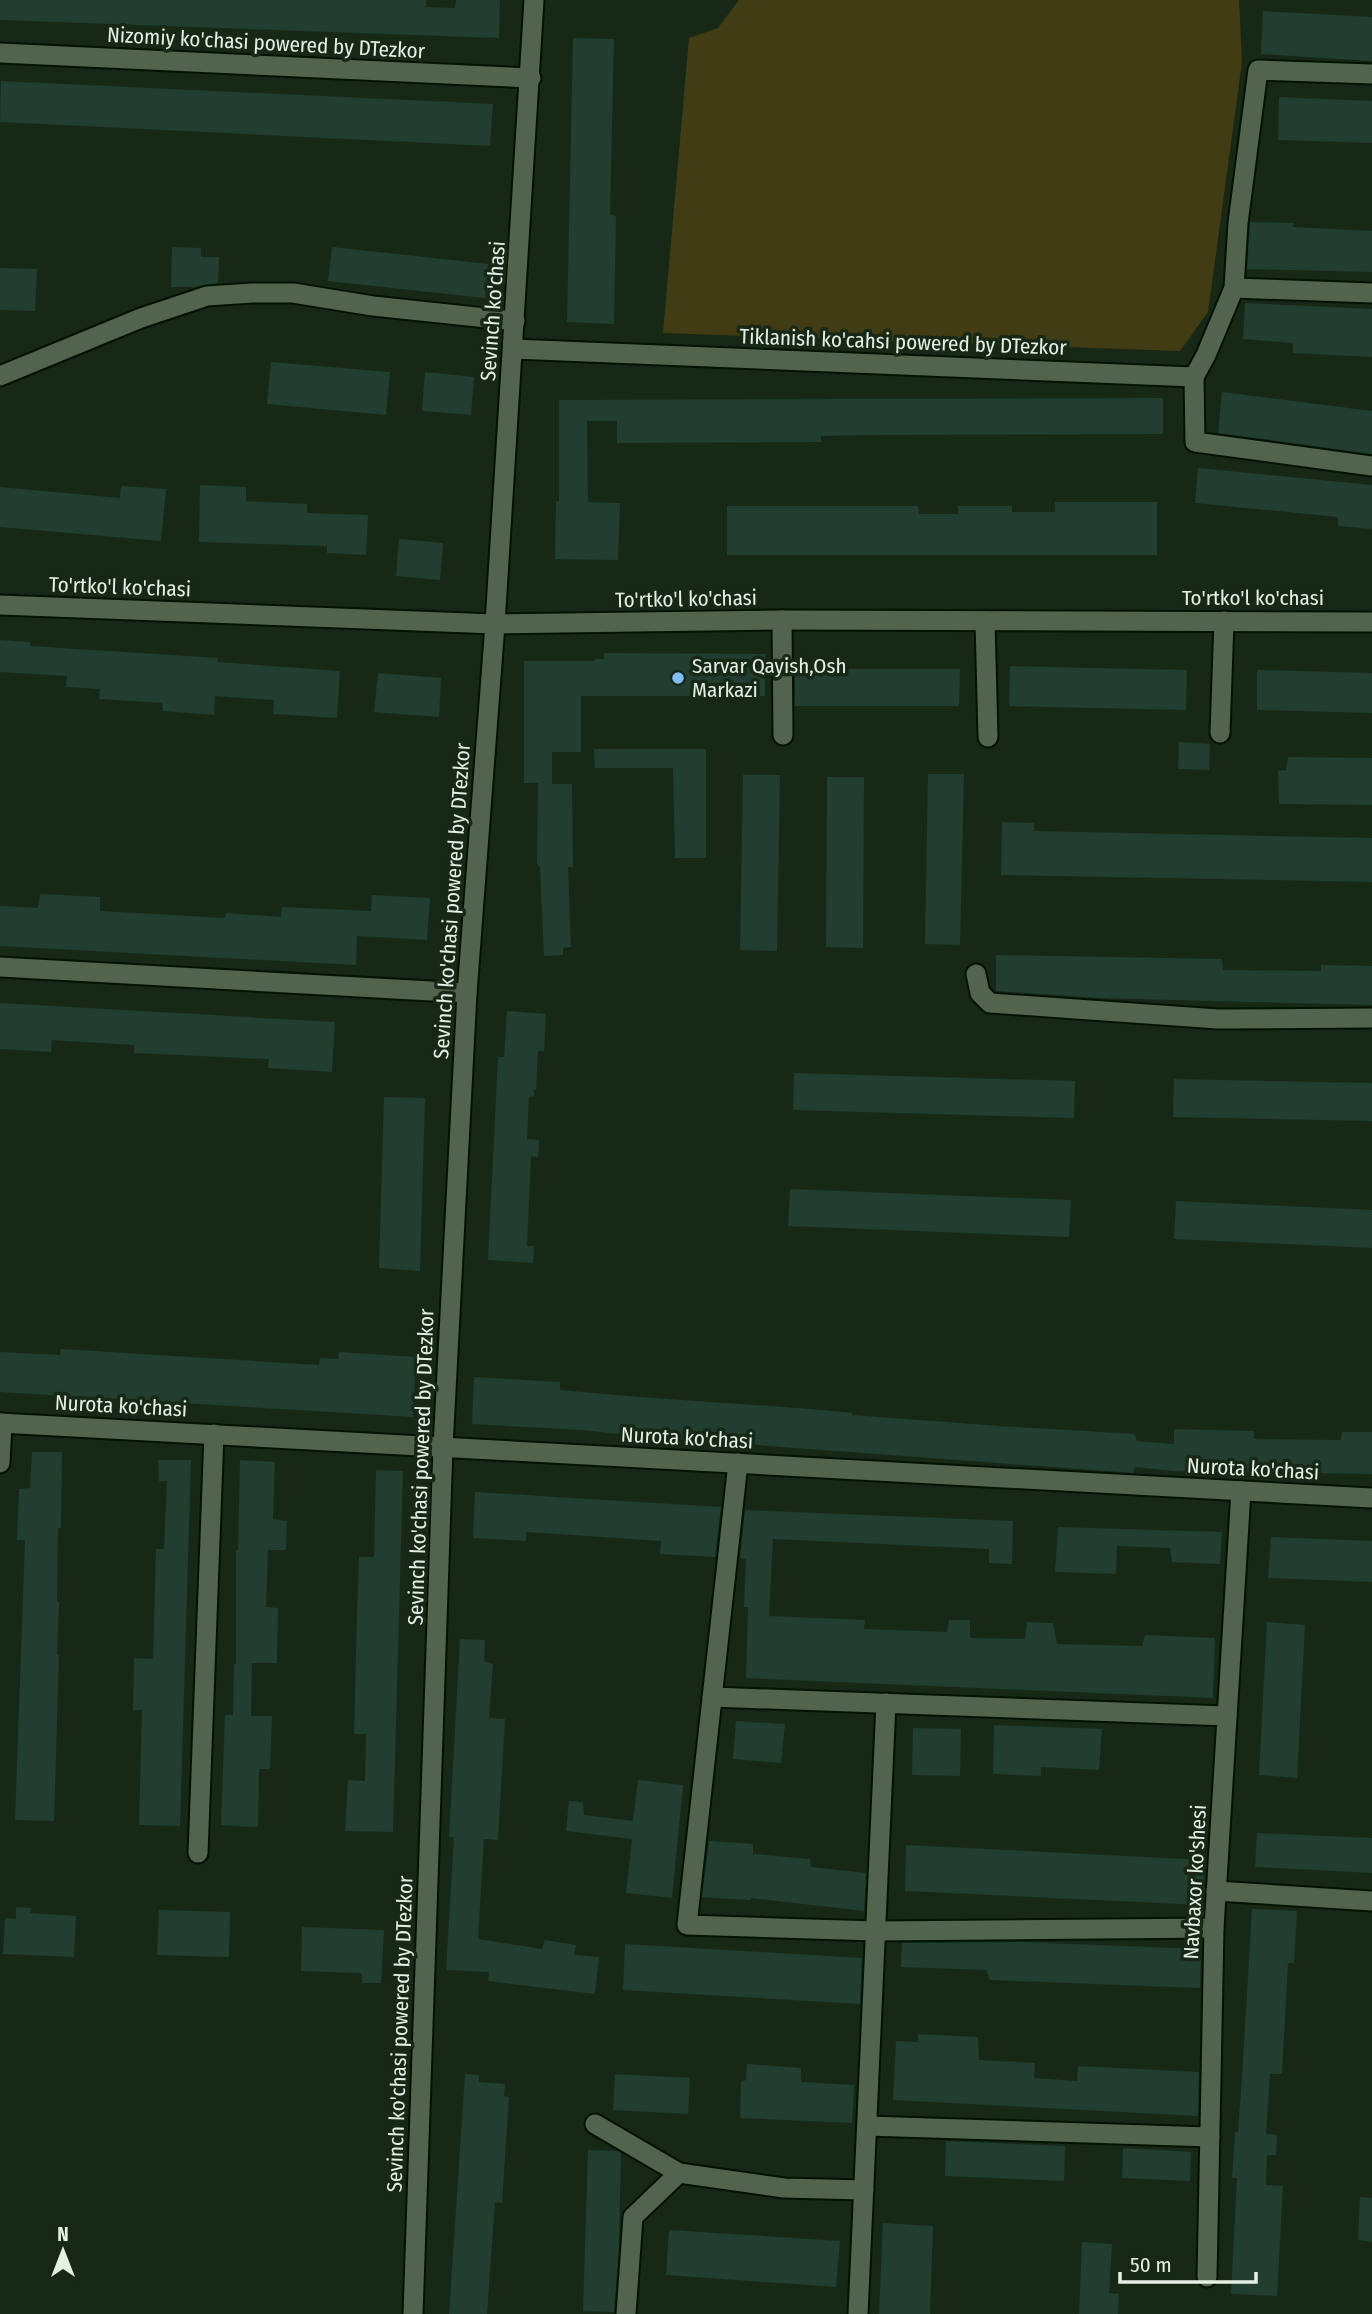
<svg xmlns="http://www.w3.org/2000/svg" width="1372" height="2314" viewBox="0 0 1372 2314" font-family="'Fira Sans Condensed',sans-serif">
	<style>
		.green { fill: #423c15 }
		.building { fill: #213e31 }
		.lines { fill: none; stroke-linecap: round; stroke-linejoin: round }
		.minor-casing { stroke: #031202; stroke-width: 23 }
		.minor { stroke: #50644e; stroke-width: 19 }
		.poi-dot { fill: #7fbdfa; stroke: #172916; stroke-width: 2.5 }
		.labels { text-anchor: middle; stroke-width: 7; stroke-linejoin: round; paint-order: stroke }
		.street-label { font-size: 21px; fill: #e5f0e4; stroke: #172916 }
		.poi-label { font-size: 21px; fill: #e5f0e4; stroke: #172916; text-anchor: start }
	</style>
	<rect width="100%" height="100%" fill="#172916"/>
	<polygon class="green" points="739,0 1239,0 1242,62 1208,312 1180,351 663,333 689,38 718,28"/>
	<g class="building">
		<polygon points="0,0 426,0 426,7 455,8 456,0 500,0 499,38 0,20"/>
		<polygon points="1263,11 1372,17 1372,61 1261,54"/>
		<polygon points="573,38 614,39 610,215 616,216 614,324 567,322"/>
		<polygon points="1,81 493,104 490,146 0,122"/>
		<polygon points="1279,97 1372,101 1372,143 1278,140"/>
		<polygon points="1250,222 1294,223 1293,227 1372,231 1372,272 1247,269"/>
		<polygon points="172,247 201,248 201,257 219,257 218,283 194,287 171,287"/>
		<polygon points="332,247 488,264 485,298 328,281"/>
		<polygon points="0,268 37,269 35,311 0,310"/>
		<polygon points="1245,303 1372,309 1372,357 1293,353 1293,343 1243,339"/>
		<polygon points="271,362 390,372 386,415 267,404"/>
		<polygon points="425,372 474,377 471,415 422,411"/>
		<polygon points="1222,392 1372,411 1372,454 1218,433"/>
		<polygon points="1163,398 1163,434 868,435 821,436 821,442 617,443 617,421 587,421 588,502 620,503 618,560 555,559 556,501 559,501 559,400"/>
		<polygon points="1198,468 1372,485 1372,529 1338,526 1338,517 1195,503"/>
		<polygon points="200,485 246,487 246,501 307,504 307,513 368,515 366,555 327,553 327,546 199,542"/>
		<polygon points="121,486 166,489 161,541 0,527 0,487 120,498"/>
		<polygon points="1055,502 1157,502 1157,555 727,555 727,506 918,506 919,514 958,514 958,506 1012,506 1012,512 1055,512"/>
		<polygon points="399,539 443,543 440,580 396,576"/>
		<polygon points="0,640 30,642 30,646 218,658 217,662 340,671 337,718 273,714 274,700 215,696 214,715 163,711 162,703 99,699 100,689 66,687 67,676 0,672"/>
		<polygon points="604,653 765,654 765,696 581,696 581,752 552,752 552,784 572,784 573,867 568,867 571,947 563,948 563,955 544,956 540,867 537,863 538,783 524,783 524,661 595,661 595,659 604,659"/>
		<polygon points="1010,666 1187,670 1186,710 1009,706"/>
		<polygon points="795,669 960,669 959,706 795,706"/>
		<polygon points="1257,670 1372,673 1372,713 1257,710"/>
		<polygon points="378,673 441,678 439,717 374,712"/>
		<polygon points="1179,742 1210,744 1209,770 1178,769"/>
		<polygon points="594,749 706,749 706,858 675,858 673,768 595,768"/>
		<polygon points="1288,757 1372,758 1372,805 1279,804 1278,771 1286,770"/>
		<polygon points="928,774 964,774 960,945 925,944"/>
		<polygon points="743,775 780,775 777,951 740,950"/>
		<polygon points="827,777 864,777 863,948 826,947"/>
		<polygon points="1002,822 1034,823 1034,831 1372,838 1372,882 1001,875"/>
		<polygon points="40,894 100,897 100,911 225,918 226,913 281,917 282,907 371,911 372,895 430,898 427,940 357,936 356,965 0,946 0,906 38,908"/>
		<polygon points="996,955 1222,959 1223,970 1321,971 1321,965 1372,966 1372,1005 1098,998 996,991"/>
		<polygon points="0,1003 335,1022 332,1072 268,1068 269,1059 134,1053 134,1045 52,1040 51,1052 0,1049"/>
		<polygon points="507,1011 546,1014 544,1051 538,1051 536,1090 534,1090 534,1096 529,1097 527,1139 539,1140 538,1157 531,1156 527,1246 534,1246 533,1263 488,1260 498,1057 504,1057"/>
		<polygon points="794,1073 1075,1081 1074,1118 793,1110"/>
		<polygon points="1174,1079 1372,1083 1372,1121 1173,1117"/>
		<polygon points="384,1097 425,1098 420,1271 379,1268"/>
		<polygon points="790,1189 1071,1200 1069,1237 788,1226"/>
		<polygon points="1176,1201 1372,1210 1372,1248 1174,1239"/>
		<polygon points="61,1349 319,1365 320,1358 338,1359 339,1352 416,1357 413,1417 0,1392 0,1352 60,1355"/>
		<polygon points="474,1377 560,1382 560,1390 639,1397 811,1409 852,1413 852,1415 1000,1426 1135,1434 1137,1441 1174,1444 1174,1429 1254,1431 1254,1439 1341,1440 1342,1432 1372,1432 1372,1474 1173,1471 1135,1467 1133,1473 636,1436 582,1430 472,1424"/>
		<polygon points="32,1452 62,1452 61,1528 58,1528 57,1602 59,1602 57,1655 59,1655 54,1821 15,1820 25,1540 17,1540 19,1489 30,1488"/>
		<polygon points="158,1460 191,1460 180,1826 139,1825 142,1710 133,1710 134,1658 153,1659 156,1549 164,1549 167,1481 159,1481"/>
		<polygon points="240,1460 275,1462 273,1519 287,1521 286,1550 268,1550 266,1607 278,1608 277,1663 252,1663 251,1716 272,1716 270,1769 259,1769 258,1827 221,1825 225,1715 233,1715 234,1664 236,1664 236,1550 238,1550"/>
		<polygon points="376,1470 403,1471 393,1832 345,1831 348,1780 365,1781 366,1734 354,1734 357,1614 359,1557 374,1557"/>
		<polygon points="475,1492 721,1507 715,1557 660,1554 661,1541 526,1532 526,1541 473,1538"/>
		<polygon points="745,1510 1013,1521 1012,1564 989,1563 989,1549 773,1539 769,1616 865,1620 864,1629 947,1632 949,1620 970,1620 970,1638 1025,1639 1027,1622 1053,1623 1057,1644 1142,1646 1145,1635 1215,1638 1213,1698 746,1678 748,1607 744,1607 746,1559 740,1558"/>
		<polygon points="1058,1527 1222,1532 1220,1564 1172,1562 1170,1548 1117,1546 1116,1574 1055,1572"/>
		<polygon points="1271,1537 1372,1541 1372,1582 1268,1578"/>
		<polygon points="1267,1622 1305,1625 1297,1778 1259,1775"/>
		<polygon points="460,1639 485,1640 484,1661 493,1664 489,1718 505,1719 498,1840 484,1839 478,1939 542,1949 545,1940 576,1945 574,1955 599,1957 595,1994 488,1981 489,1972 446,1970 454,1837 449,1837"/>
		<polygon points="736,1721 785,1724 781,1763 733,1759"/>
		<polygon points="994,1725 1102,1729 1099,1770 1041,1767 1041,1776 993,1774"/>
		<polygon points="913,1728 961,1729 960,1776 912,1775"/>
		<polygon points="638,1780 683,1785 672,1898 626,1893 632,1839 566,1831 569,1801 583,1802 584,1815 633,1821"/>
		<polygon points="1257,1833 1372,1838 1372,1873 1255,1867"/>
		<polygon points="709,1841 753,1844 753,1854 810,1859 811,1867 866,1873 864,1911 751,1898 751,1900 702,1897"/>
		<polygon points="906,1845 1205,1860 1203,1905 905,1891"/>
		<polygon points="16,1907 31,1908 30,1913 76,1916 74,1957 3,1954 5,1918 16,1919"/>
		<polygon points="1252,1909 1297,1911 1294,1963 1288,1963 1282,2074 1270,2074 1266,2134 1277,2135 1276,2155 1267,2155 1266,2185 1283,2186 1277,2296 1231,2294 1237,2178 1232,2178 1235,2132 1238,2132 1242,2078"/>
		<polygon points="159,1910 230,1912 229,1957 157,1955"/>
		<polygon points="302,1927 384,1930 381,1983 362,1983 361,1973 301,1971"/>
		<polygon points="1019,1942 1201,1949 1200,1988 990,1980 986,1970 901,1967 902,1943"/>
		<polygon points="625,1944 862,1958 860,2004 623,1990"/>
		<polygon points="918,2034 978,2037 979,2060 1035,2063 1034,2078 1077,2081 1078,2066 1199,2072 1198,2116 893,2100 896,2041 918,2042"/>
		<polygon points="747,2064 801,2068 801,2082 854,2085 852,2123 740,2118 741,2082 746,2080"/>
		<polygon points="465,2074 479,2075 479,2082 505,2084 504,2096 509,2097 502,2203 495,2202 487,2314 449,2314"/>
		<polygon points="615,2074 690,2078 688,2114 613,2110"/>
		<polygon points="946,2141 1065,2146 1064,2181 945,2176"/>
		<polygon points="1123,2148 1191,2152 1190,2181 1122,2178"/>
		<polygon points="588,2150 617,2151 621,2153 619,2247 614,2312 583,2311"/>
		<polygon points="1360,2197 1372,2198 1372,2242 1358,2240"/>
		<polygon points="883,2223 933,2226 930,2314 879,2314"/>
		<polygon points="669,2230 840,2241 836,2287 666,2275"/>
		<polygon points="1082,2242 1112,2244 1109,2293 1119,2294 1118,2314 1079,2314"/>
	</g>
	<g class="lines">
		<g class="minor-casing">
			<g id="minor">
				<polyline points="0,53 531,78"/>
				<polyline points="1234,288 1372,293"/>
				<polyline points="513,349 1194,377 1206,355 1234,288 1238,223 1258,70 1372,74"/>
				<polyline points="0,376 141,318 207,296 252,293 293,293 373,306 515,321"/>
				<polyline points="1194,377 1195,442 1372,466"/>
				<polyline points="0,605 495,624 782,620 1372,622"/>
				<polyline points="782,620 783,735"/>
				<polyline points="985,621 988,737"/>
				<polyline points="1220,733 1224,621"/>
				<polyline points="0,967 467,993"/>
				<polyline points="976,974 980,993 990,1003 1218,1019 1372,1018"/>
				<polyline points="0,1423 1372,1498"/>
				<polyline points="0,1463 2,1423"/>
				<polyline points="738,1463 687,1925 876,1931 1214,1928"/>
				<polyline points="712,1697 1227,1716"/>
				<polyline points="198,1853 214,1434"/>
				<polyline points="1216,1891 1372,1901"/>
				<polyline points="595,2124 679,2173 784,2188 864,2190"/>
				<polyline points="867,2126 1210,2137"/>
				<polyline points="1207,2277 1214,1928 1241,1491"/>
				<polyline points="413,2314 443,1447 467,993 495,624 534,0"/>
				<polyline points="626,2314 633,2217 679,2173"/>
				<polyline points="858,2314 886,1703"/>
			</g>
		</g>
		<use href="#minor" class="minor"/>
	</g>
	<circle class="poi-dot" cx="678" cy="678" r="7"/>
	<g class="labels">
		<g class="street-label">
			<text transform="translate(266 43) rotate(3)" y="7">Nizomiy ko'chasi powered by DTezkor</text>
			<text transform="translate(493 311) rotate(-86)" y="7">Sevinch ko'chasi</text>
			<text transform="translate(903 342) rotate(2)" y="7">Tiklanish ko'cahsi powered by DTezkor</text>
			<text transform="translate(120 587) rotate(2)" y="7">To'rtko'l ko'chasi</text>
			<text x="1253" y="605">To'rtko'l ko'chasi</text>
			<text transform="translate(686 599) rotate(-1)" y="7">To'rtko'l ko'chasi</text>
			<text transform="translate(452 901) rotate(-86)" y="7">Sevinch ko'chasi powered by DTezkor</text>
			<text transform="translate(121 1406) rotate(3)" y="7">Nurota ko'chasi</text>
			<text transform="translate(687 1438) rotate(3)" y="7">Nurota ko'chasi</text>
			<text transform="translate(421 1467) rotate(-88)" y="7">Sevinch ko'chasi powered by DTezkor</text>
			<text transform="translate(1253 1469) rotate(3)" y="7">Nurota ko'chasi</text>
			<text transform="translate(1195 1882) rotate(-87)" y="7">Navbaxor ko'shesi</text>
			<text transform="translate(400 2034) rotate(-88)" y="7">Sevinch ko'chasi powered by DTezkor</text>
		</g>
		<g class="poi-label">
			<text x="692" y="673">Sarvar Qayish,Osh<tspan x="692" dy="24">Markazi</tspan></text>
		</g>
	</g>
	<g transform="translate(63 2251)" stroke="#172916" stroke-width="5" paint-order="stroke">
	<path d="M0-5L12 26L0 18L-12 26Z" fill="#e5f0e4"/>
	<text y="-10" font-size="19" font-weight="bold" text-anchor="middle" fill="#e5f0e4">N</text>
	</g>
	<path d="M1120 2272v10h136v-10" fill="none" stroke="#e5f0e4" stroke-width="3.5"/>
	<text x="1130" y="2272" font-size="21" fill="#e5f0e4" stroke="#172916" stroke-width="5" paint-order="stroke">50 m</text>
</svg>
